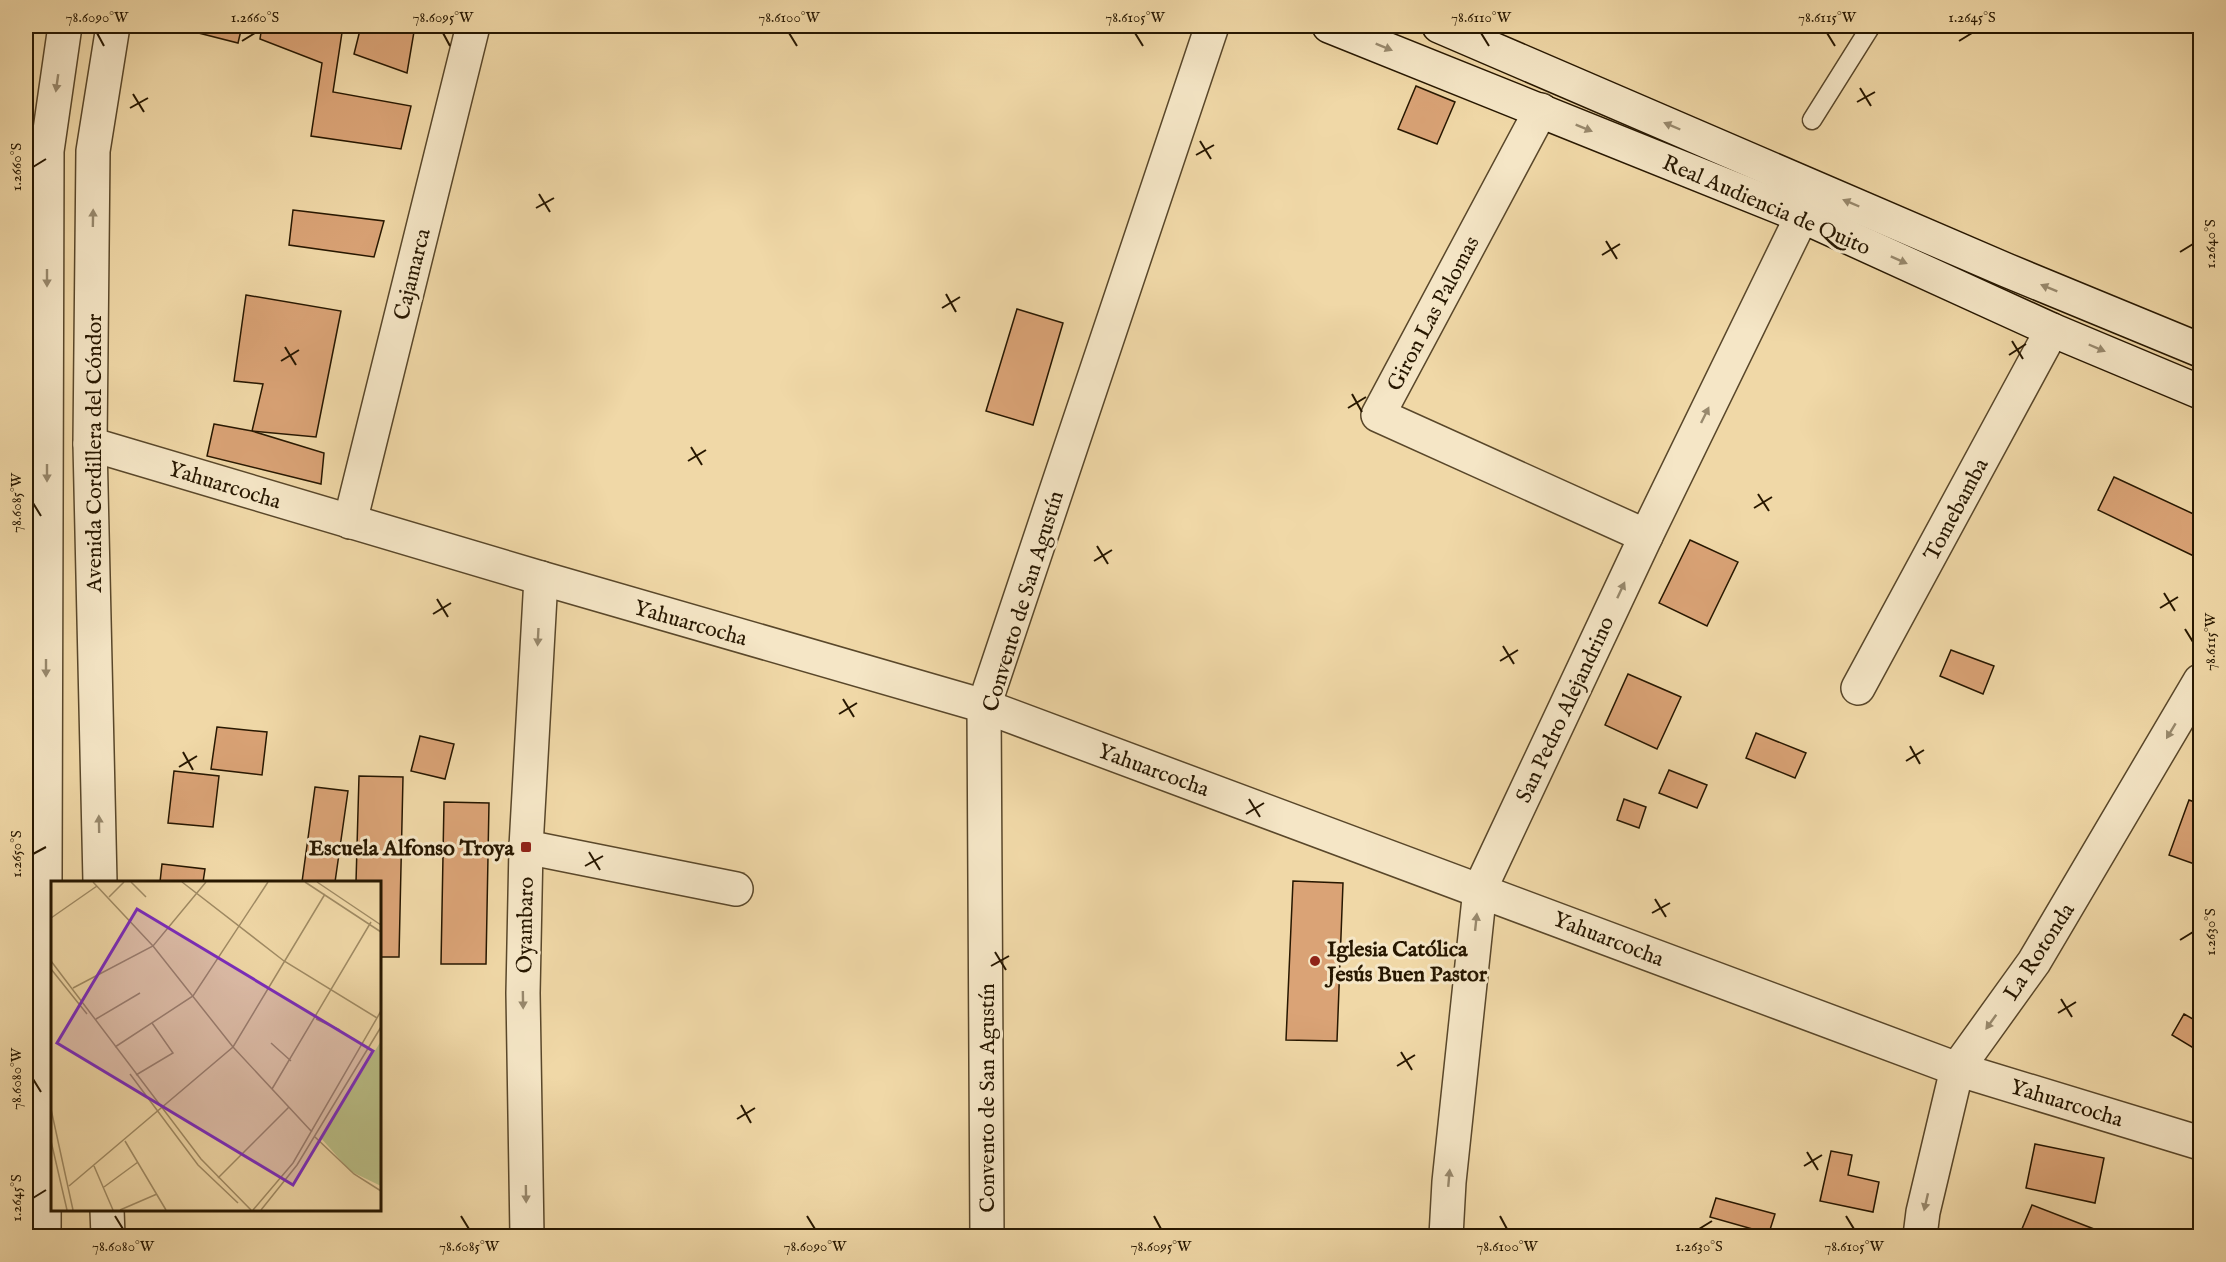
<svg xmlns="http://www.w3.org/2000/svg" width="2226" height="1262" viewBox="0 0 2226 1262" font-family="'IM FELL English',serif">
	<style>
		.building { fill: #daa376; stroke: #271700; stroke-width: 1.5 }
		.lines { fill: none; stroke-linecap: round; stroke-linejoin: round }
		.service-casing { stroke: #59472a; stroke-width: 21 }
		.minor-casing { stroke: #59472a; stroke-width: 36 }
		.tertiary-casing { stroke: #59472a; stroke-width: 36 }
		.secondary-casing { stroke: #271700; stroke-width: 36 }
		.service { stroke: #f5e6c6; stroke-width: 18 }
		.minor { stroke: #f5e6c6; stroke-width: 33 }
		.tertiary { stroke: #f5e6c6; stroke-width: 33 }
		.secondary { stroke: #f5e6c6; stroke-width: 33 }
		.oneway { fill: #98896d }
		.ticks { fill: none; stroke: #271700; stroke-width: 2 }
		.poi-dot { fill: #8f2418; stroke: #f5e6c6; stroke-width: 2 }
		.labels { text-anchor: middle; stroke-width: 6; stroke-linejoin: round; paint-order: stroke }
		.street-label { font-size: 22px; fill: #271700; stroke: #f5e6c6 }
		.poi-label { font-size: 22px; font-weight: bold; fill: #271700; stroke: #f5e6c6; text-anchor: end }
		.inset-road { fill: none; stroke: #a08b64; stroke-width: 1.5 }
		.view { fill: #7b2cbf; fill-opacity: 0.15; stroke: #7b2cbf; stroke-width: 3 }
		.inset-edge { fill: none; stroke: #271700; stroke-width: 3 }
		.neatline { fill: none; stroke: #271700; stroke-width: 2 }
		.ticks-label { font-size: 15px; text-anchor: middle; fill: #271700 }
	</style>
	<rect width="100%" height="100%" fill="#f0d8a7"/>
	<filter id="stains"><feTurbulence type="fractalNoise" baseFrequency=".00333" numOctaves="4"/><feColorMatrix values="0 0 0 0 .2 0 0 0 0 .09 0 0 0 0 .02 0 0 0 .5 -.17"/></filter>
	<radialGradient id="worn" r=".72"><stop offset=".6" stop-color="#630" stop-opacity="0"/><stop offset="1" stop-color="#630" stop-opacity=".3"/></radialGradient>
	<g class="building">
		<polygon points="171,26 242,26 238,43"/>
		<polygon points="262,26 343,26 333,92 411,106 401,149 311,136 322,63 260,39"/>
		<polygon points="361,26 415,26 407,73 354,54"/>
		<polygon points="1416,86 1455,102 1437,144 1398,129"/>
		<polygon points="293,210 384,221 374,257 289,245"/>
		<polygon points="246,295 341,311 316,437 252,431 263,384 234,381"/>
		<polygon points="1017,309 1063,323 1033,425 986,411"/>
		<polygon points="214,424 252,431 324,453 321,484 207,456"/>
		<polygon points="2114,477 2200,517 2200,559 2098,510"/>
		<polygon points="1690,540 1738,562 1707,626 1659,603"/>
		<polygon points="1951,650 1994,666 1983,694 1940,676"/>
		<polygon points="1628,674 1681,697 1657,749 1605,725"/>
		<polygon points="217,727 267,732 262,775 211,769"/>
		<polygon points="1756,733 1806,753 1795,778 1746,758"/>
		<polygon points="420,736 454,744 445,779 411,771"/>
		<polygon points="1669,770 1707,785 1697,808 1659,793"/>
		<polygon points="174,771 219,776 213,827 168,823"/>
		<polygon points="359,776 403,777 399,957 380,957 380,882 356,882"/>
		<polygon points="315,787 348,791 335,882 302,882"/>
		<polygon points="1624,799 1646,807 1639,828 1617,820"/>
		<polygon points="2189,800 2200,804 2200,866 2169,855"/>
		<polygon points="444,802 489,803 486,964 441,964"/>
		<polygon points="162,864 205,869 203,882 160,882"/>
		<polygon points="1293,881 1343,883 1337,1041 1286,1040"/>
		<polygon points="2184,1014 2200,1023 2200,1052 2172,1035"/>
		<polygon points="2035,1144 2104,1158 2095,1203 2026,1188"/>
		<polygon points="1831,1151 1852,1155 1848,1175 1879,1182 1873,1212 1820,1201"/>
		<polygon points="1716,1198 1775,1214 1768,1236 1754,1236 1756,1230 1710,1217"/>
		<polygon points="2032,1205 2094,1229 2091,1236 2019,1236"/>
	</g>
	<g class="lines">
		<g class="service-casing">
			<polyline id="service" points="1812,120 1871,26"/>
		</g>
		<g class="minor-casing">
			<g id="minor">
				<polyline points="1541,110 1378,415 1646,536"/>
				<polyline points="90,444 541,578 984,706 1957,1069 2200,1143"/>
				<polyline points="350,522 473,26"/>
				<polyline points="1858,688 2052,330"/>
				<polyline points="526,847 736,889"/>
				<polyline points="527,1236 523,993 526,847 541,578"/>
				<polyline points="987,1236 984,706 1212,26"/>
				<polyline points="1446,1236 1449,1182 1480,889 1646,536 1802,216"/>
				<polyline points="1920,1236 1923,1212 1957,1069 2034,962 2200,681"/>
			</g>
		</g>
		<g class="tertiary-casing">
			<g id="tertiary">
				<polyline points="100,882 90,444 93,151 113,26"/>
				<polyline points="107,1210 108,1236"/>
				<polyline points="44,1236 47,151 65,26"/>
			</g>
		</g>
		<g class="secondary-casing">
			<g id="secondary">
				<polyline points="1329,26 1802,216 2052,330 2200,392"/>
				<polyline points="1439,26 2006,270 2200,350"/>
			</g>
		</g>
		<use href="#service" class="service"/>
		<use href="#minor" class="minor"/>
		<use href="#tertiary" class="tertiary"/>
		<use href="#secondary" class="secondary"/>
	</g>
	<defs><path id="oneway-solid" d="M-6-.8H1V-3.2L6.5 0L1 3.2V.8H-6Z" transform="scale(1.5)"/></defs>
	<g class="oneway">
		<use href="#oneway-solid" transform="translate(1384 47) rotate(22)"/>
		<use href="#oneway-solid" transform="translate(57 83) rotate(98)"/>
		<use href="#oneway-solid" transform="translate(1672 126) rotate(-157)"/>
		<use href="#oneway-solid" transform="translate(1584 128) rotate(22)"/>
		<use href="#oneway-solid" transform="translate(1851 203) rotate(-157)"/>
		<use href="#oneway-solid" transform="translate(93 218) rotate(-89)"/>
		<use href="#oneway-solid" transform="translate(1899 260) rotate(24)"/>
		<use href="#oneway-solid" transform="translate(47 278) rotate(90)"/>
		<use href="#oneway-solid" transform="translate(2049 288) rotate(-158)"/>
		<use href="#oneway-solid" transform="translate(2097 348) rotate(23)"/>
		<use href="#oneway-solid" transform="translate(1705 415) rotate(-64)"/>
		<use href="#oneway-solid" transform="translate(47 473) rotate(90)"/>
		<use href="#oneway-solid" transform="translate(1621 590) rotate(-65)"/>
		<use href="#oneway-solid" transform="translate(538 637) rotate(93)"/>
		<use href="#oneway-solid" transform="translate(46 668) rotate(90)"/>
		<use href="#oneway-solid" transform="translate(2171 731) rotate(121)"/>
		<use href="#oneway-solid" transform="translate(99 824) rotate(-91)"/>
		<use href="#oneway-solid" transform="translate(1476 922) rotate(-84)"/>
		<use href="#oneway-solid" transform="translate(523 1000) rotate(89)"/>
		<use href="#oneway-solid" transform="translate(1991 1022) rotate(126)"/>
		<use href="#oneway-solid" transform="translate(1449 1178) rotate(-85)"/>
		<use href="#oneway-solid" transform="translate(526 1194) rotate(89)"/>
		<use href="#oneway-solid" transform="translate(1926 1202) rotate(103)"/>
	</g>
	<path class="ticks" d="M97,33L104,46M443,33L450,46M789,33L797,46M1135,33L1143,46M1481,33L1489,46M1827,33L1835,46M242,41L255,33M1959,41L1972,33M1860,88L1871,106M133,94L144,112M1857,102L1875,92M130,108L148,98M1200,141L1211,159M1196,155L1214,145M33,167L46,159M539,194L550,212M536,208L554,198M1606,241L1617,259M2180,252L2193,244M1602,255L1620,244M946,294L956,312M942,308L960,297M2012,341L2023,359M285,347L296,365M2009,355L2026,344M281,361L299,350M1352,394L1362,412M1348,408L1366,397M691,447L702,465M688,461L706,450M1758,494L1769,511M33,503L41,516M1754,508L1772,497M1097,546L1108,564M1094,561L1112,550M2164,593L2175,611M437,599L448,617M2160,608L2178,597M433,614L451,603M2185,629L2193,642M1503,646L1514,664M1500,661L1518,650M843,699L854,717M839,714L857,703M1910,746L1920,764M183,752L193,770M1906,761L1924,750M179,767L197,756M1249,799L1260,817M1246,814L1264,803M589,852L600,870M33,854L46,847M585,866L603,856M1655,899L1666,917M1652,913L1670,903M2180,940L2193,932M995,952L1006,970M991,966L1009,956M2061,999L2072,1017M2058,1013L2076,1002M1401,1052L1412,1070M1397,1066L1415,1055M33,1079L41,1092M741,1105L751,1123M737,1119L755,1108M1807,1152L1818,1170M1804,1166L1822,1155M33,1198L46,1190M115,1216L123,1229M461,1216L469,1229M807,1216L815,1229M1154,1216L1161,1229M1500,1216L1507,1229M1846,1216L1854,1229M1699,1229L1712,1221"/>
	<g class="poi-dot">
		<rect x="520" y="841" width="12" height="12" rx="3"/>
		<circle cx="1315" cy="961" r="6"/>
	</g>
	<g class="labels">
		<g class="street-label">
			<text transform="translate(1767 204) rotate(23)" y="8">Real Audiencia de Quito</text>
			<text transform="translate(411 274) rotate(-76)" y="8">Cajamarca</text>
			<text transform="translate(1432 313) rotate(-62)" y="8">Giron Las Palomas</text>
			<text transform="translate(93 453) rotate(-90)" y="8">Avenida Cordillera del Cóndor</text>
			<text transform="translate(225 484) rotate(17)" y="8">Yahuarcocha</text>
			<text transform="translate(1955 509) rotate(-62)" y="8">Tomebamba</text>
			<text transform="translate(1022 601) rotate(-73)" y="8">Convento de San Agustín</text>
			<text transform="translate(691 622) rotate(16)" y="8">Yahuarcocha</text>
			<text transform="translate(1564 709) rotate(-65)" y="8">San Pedro Alejandrino</text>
			<text transform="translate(1154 769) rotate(20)" y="8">Yahuarcocha</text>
			<text transform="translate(524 925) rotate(-89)" y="8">Oyambaro</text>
			<text transform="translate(1609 938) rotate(21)" y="8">Yahuarcocha</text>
			<text transform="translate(2038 951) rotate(-57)" y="8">La Rotonda</text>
			<text transform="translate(986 1098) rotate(-90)" y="8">Convento de San Agustín</text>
			<text transform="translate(2067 1102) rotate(17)" y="8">Yahuarcocha</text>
		</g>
		<g class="poi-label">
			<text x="514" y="855">Escuela Alfonso Troya</text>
			<text x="1327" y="956" text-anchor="start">Iglesia Católica<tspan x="1327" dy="25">Jesús Buen Pastor</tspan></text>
		</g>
	</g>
	<g transform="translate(51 881)">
		<rect width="330" height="330" fill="#f0d8a7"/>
		<path d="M330,160V305L299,290L270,257Z" fill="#babf87"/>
		<path class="inset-road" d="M42,1L102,65L182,166L261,251M80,1L95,16M131,1L233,80L326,137M254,1L330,51M266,1L330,44M58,16L73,1M0,37L46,5M0,80L150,278L200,329M0,88L36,133M22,107L102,65L155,1M45,138L89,112M265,138L289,149M220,162L240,180M64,166L142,115L217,1M79,193L147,284L187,322M85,194L122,172L101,142M221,208L320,41M0,228L22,329M264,256L303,293L330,310M0,260L16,329M74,260L115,329M43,285L62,329M167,297L238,226M18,305L182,166L274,13M53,306L87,281M69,329L106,313M202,329L242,282L330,130M210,329L246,284L330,146"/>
		<path class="view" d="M86,28L322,170L242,304L6,162Z"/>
		<rect width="330" height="330" class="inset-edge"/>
	</g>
	<rect width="2226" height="1262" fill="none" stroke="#f0d8a7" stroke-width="66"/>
	<rect x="33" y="33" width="2160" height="1196" class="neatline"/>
	<g class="ticks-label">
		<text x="97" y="22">78.6090°W</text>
		<text x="255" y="22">1.2660°S</text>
		<text x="443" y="22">78.6095°W</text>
		<text x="789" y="22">78.6100°W</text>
		<text x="1135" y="22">78.6105°W</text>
		<text x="1481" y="22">78.6110°W</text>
		<text x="1827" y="22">78.6115°W</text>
		<text x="1972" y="22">1.2645°S</text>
		<text transform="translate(16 167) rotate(-90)" y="5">1.2660°S</text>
		<text transform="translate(2210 244) rotate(-90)" y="5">1.2640°S</text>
		<text transform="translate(16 503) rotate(-90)" y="5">78.6085°W</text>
		<text transform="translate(2210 642) rotate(-90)" y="5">78.6115°W</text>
		<text transform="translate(16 854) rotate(-90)" y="5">1.2650°S</text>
		<text transform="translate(2210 932) rotate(-90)" y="5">1.2630°S</text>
		<text transform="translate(16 1079) rotate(-90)" y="5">78.6080°W</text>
		<text transform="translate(16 1198) rotate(-90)" y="5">1.2645°S</text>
		<text x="123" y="1251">78.6080°W</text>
		<text x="469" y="1251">78.6085°W</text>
		<text x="815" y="1251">78.6090°W</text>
		<text x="1161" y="1251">78.6095°W</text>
		<text x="1507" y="1251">78.6100°W</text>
		<text x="1699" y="1251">1.2630°S</text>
		<text x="1854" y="1251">78.6105°W</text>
	</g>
	<rect width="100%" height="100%" filter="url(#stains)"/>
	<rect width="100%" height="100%" fill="url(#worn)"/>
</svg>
